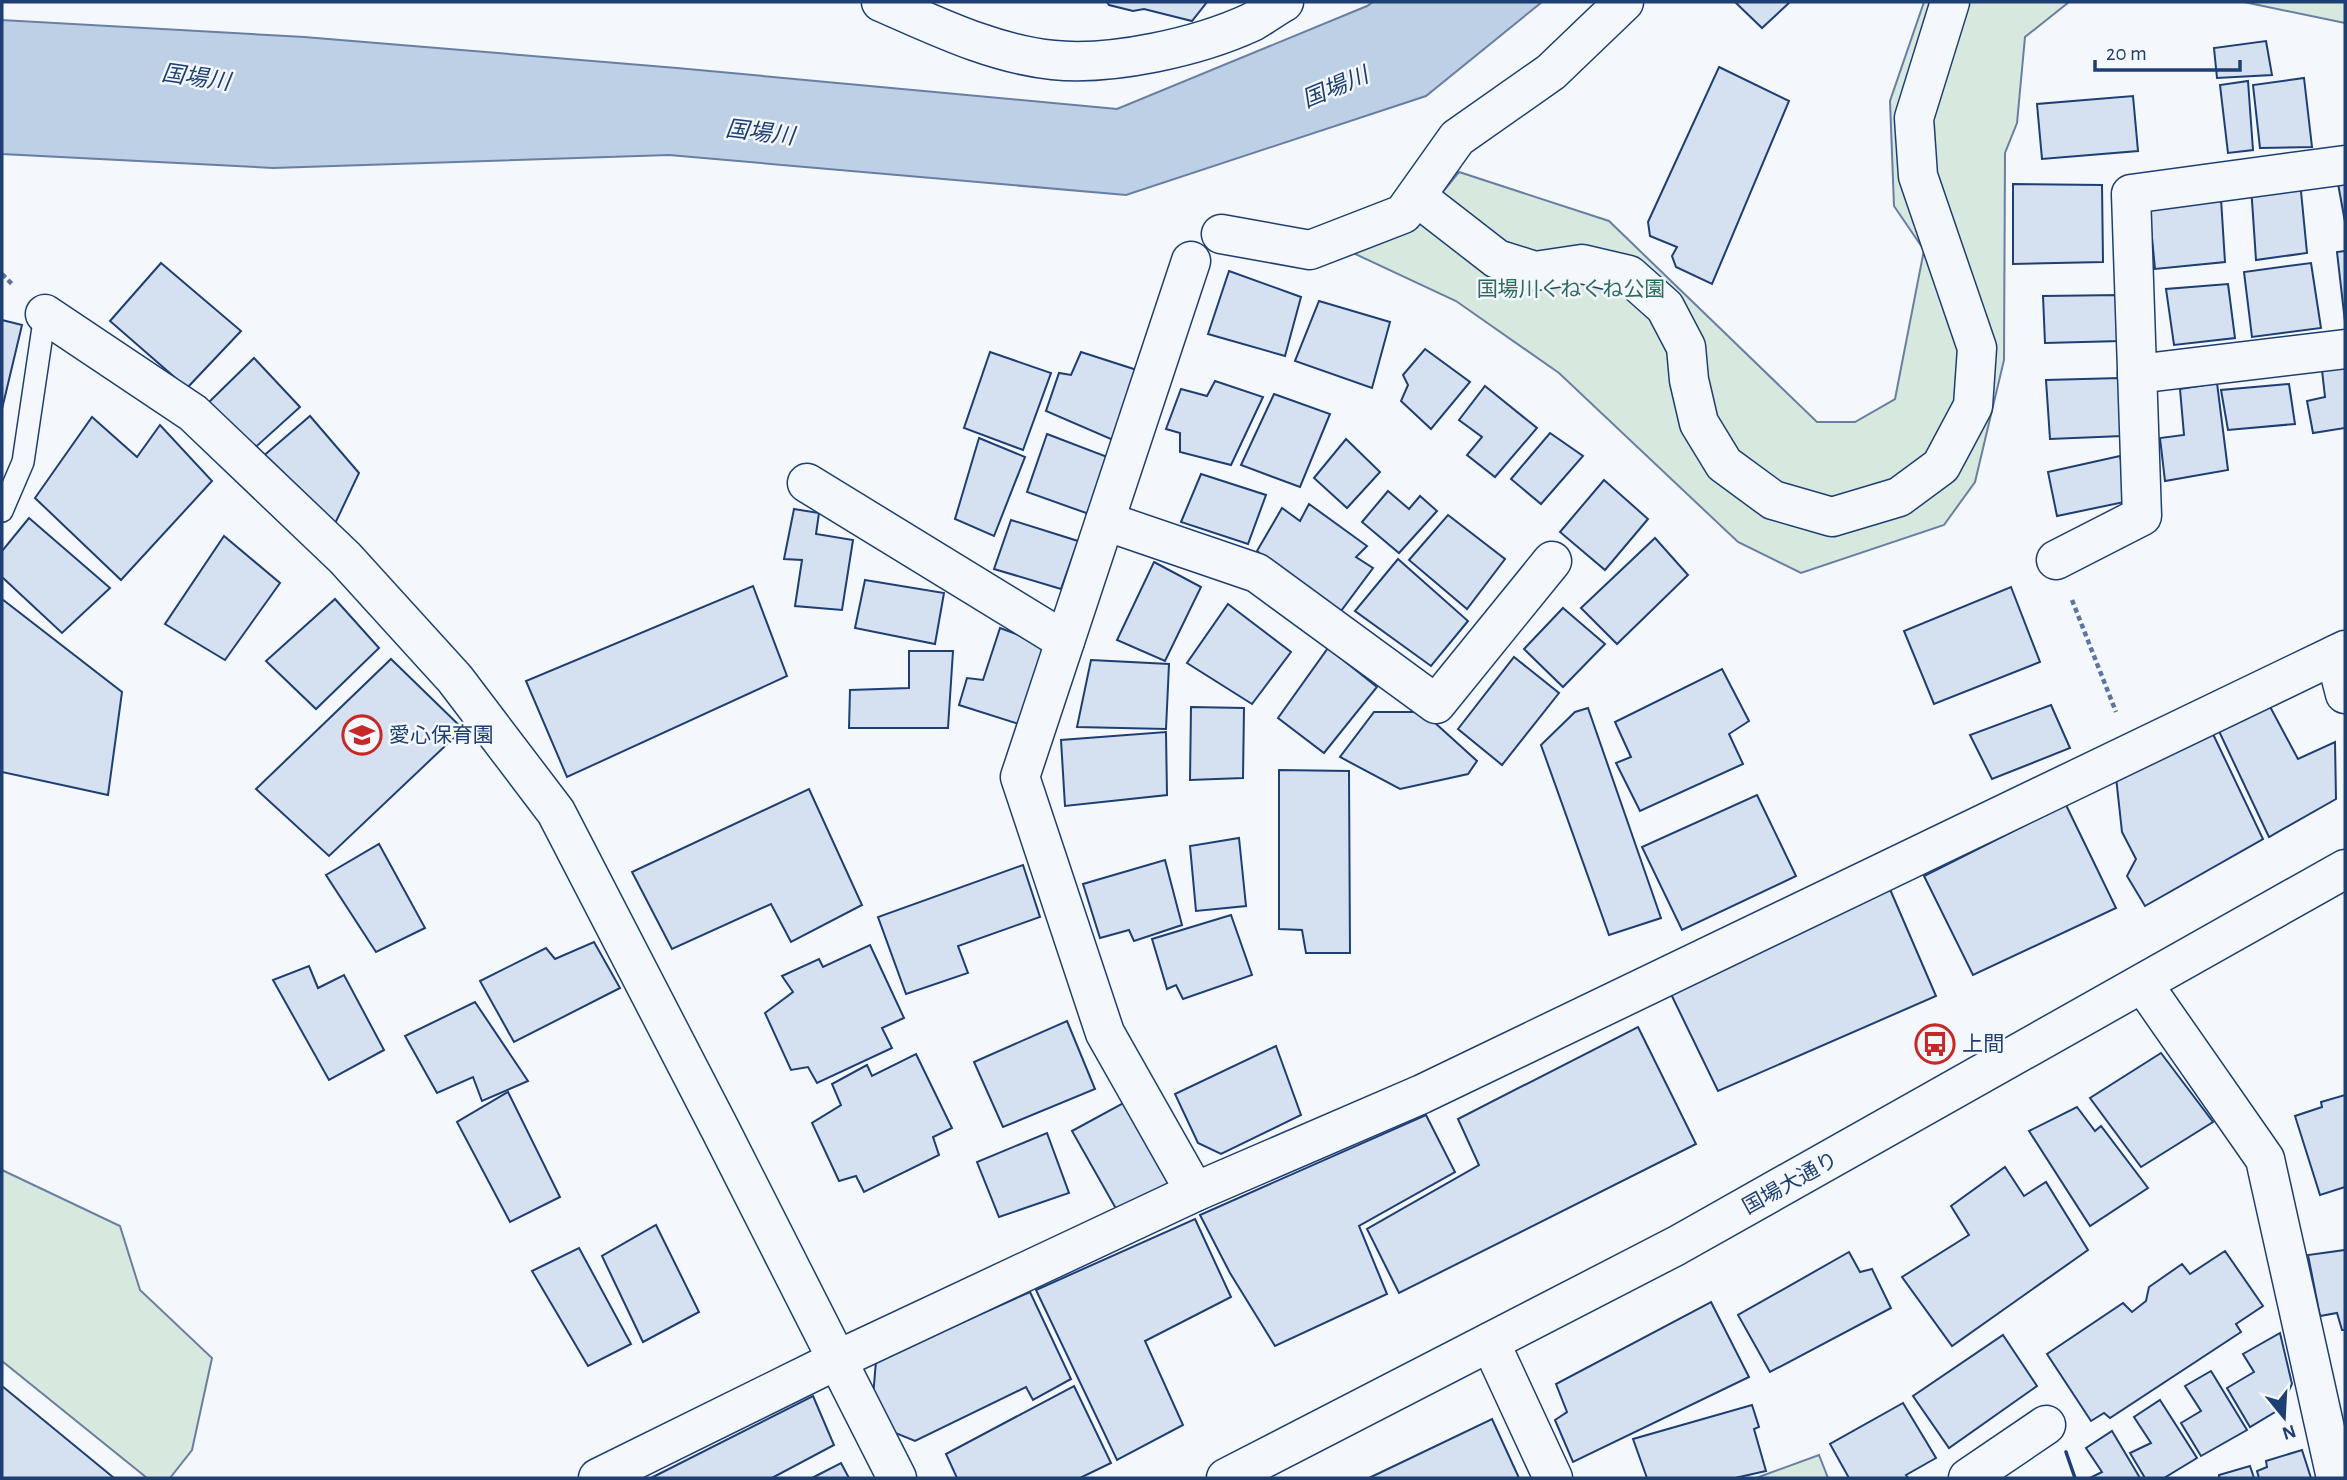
<svg xmlns="http://www.w3.org/2000/svg" width="2347" height="1480" viewBox="0 0 2347 1480" font-family="'Alegreya Sans','Noto Sans JP',sans-serif">
	<style>
		.green { fill: #d7e8df; stroke: #687fa3; stroke-width: 2 }
		.water { fill: #bed0e5; stroke: #687fa3; stroke-width: 2 }
		.building { fill: #d5e0f0; stroke: #1d3f73; stroke-width: 2 }
		.lines { fill: none; stroke-linecap: round; stroke-linejoin: round }
		.lane-casing { stroke: #1d3f73; stroke-width: 24 }
		.street-casing { stroke: #1d3f73; stroke-width: 41 }
		.highway-casing { stroke: #1d3f73; stroke-width: 41 }
		.path { stroke: #5e769c; stroke-width: 4.5; stroke-dasharray: 5 3.5; stroke-linecap: butt }
		.lane { stroke: #f4f7fb; stroke-width: 21 }
		.street { stroke: #f4f7fb; stroke-width: 38 }
		.highway { stroke: #f4f7fb; stroke-width: 38 }
		.wall { stroke: #1d3f73; stroke-width: 3.5 }
		.labels { text-anchor: middle; stroke-width: 5; stroke-linejoin: round; paint-order: stroke }
		.park-label { font-size: 21px; fill: #2c6c60; stroke: #f4f7fb }
		.poi-label { font-size: 21px; fill: #1d3f73; stroke: #f4f7fb; text-anchor: start }
		.street-label { font-size: 21px; fill: #1d3f73; stroke: #f4f7fb }
		.water-label { font-size: 23px; font-style: italic; fill: #1d3f73; stroke: #f4f7fb }
	</style>
	<rect width="100%" height="100%" fill="#f4f7fb"/>
	<g class="green">
		<polygon points="1924,2 2069,2 2025,37 2017,123 2005,153 2004,360 1975,482 1944,525 1801,573 1738,542 1559,373 1456,301 1351,252 1411,231 1459,172 1609,221 1817,422 1855,422 1895,399 1924,250 1894,206 1890,101"/>
		<polygon points="2244,2 2345,2 2345,23"/>
		<polygon points="2,1170 120,1226 140,1290 212,1358 192,1450 170,1478 147,1478 2,1361"/>
		<polygon points="1819,1455 1828,1478 1756,1478"/>
	</g>
	<polygon class="water" points="1373,2 1542,2 1426,96 1126,195 669,155 273,168 2,154 2,20 304,37 677,68 1117,109 1367,6"/>
	<g class="building">
		<polygon points="1107,2 1207,2 1192,21 1144,9 1133,11 1109,5"/>
		<polygon points="1735,2 1790,2 1762,28"/>
		<polygon points="2266,41 2272,75 2217,78 2214,48"/>
		<polygon points="1719,67 1789,101 1712,284 1676,267 1672,256 1677,247 1650,236 1648,222"/>
		<polygon points="2304,78 2312,147 2260,148 2253,85"/>
		<polygon points="2248,81 2253,150 2228,153 2220,85"/>
		<polygon points="2133,96 2138,151 2042,159 2037,104"/>
		<polygon points="2345,177 2345,222 2337,178"/>
		<polygon points="2300,181 2307,253 2256,260 2251,186"/>
		<polygon points="2013,184 2102,185 2103,262 2013,264"/>
		<polygon points="2221,199 2225,262 2155,269 2149,207"/>
		<polygon points="2345,251 2345,322 2337,252"/>
		<polygon points="161,263 241,331 187,388 110,321"/>
		<polygon points="2311,263 2321,328 2252,337 2244,272"/>
		<polygon points="1229,271 1301,297 1285,356 1208,334"/>
		<polygon points="2228,284 2235,338 2174,345 2166,289"/>
		<polygon points="2120,295 2121,341 2045,343 2043,296"/>
		<polygon points="1319,301 1390,322 1372,388 1295,361"/>
		<polygon points="2,320 22,325 2,409"/>
		<polygon points="1425,349 1470,382 1431,429 1401,401 1408,385 1403,375"/>
		<polygon points="990,352 1051,373 1023,450 964,428"/>
		<polygon points="1081,352 1143,372 1120,443 1046,411 1059,373 1071,375"/>
		<polygon points="254,358 300,407 249,453 205,406"/>
		<polygon points="2345,367 2345,428 2313,433 2307,401 2325,397 2322,370"/>
		<polygon points="2120,378 2122,436 2050,439 2046,380"/>
		<polygon points="1215,381 1263,397 1231,465 1180,452 1180,433 1166,429 1181,389 1207,396"/>
		<polygon points="2217,383 2228,470 2165,481 2160,438 2184,435 2180,389"/>
		<polygon points="2289,384 2295,424 2228,430 2221,390"/>
		<polygon points="1485,386 1537,428 1495,477 1467,455 1482,437 1459,420"/>
		<polygon points="1274,394 1330,414 1300,487 1241,465"/>
		<polygon points="310,416 359,473 331,532 261,458"/>
		<polygon points="92,417 137,457 160,425 212,481 121,580 35,498"/>
		<polygon points="1550,433 1583,456 1541,504 1511,479"/>
		<polygon points="1047,434 1110,458 1089,514 1027,492"/>
		<polygon points="979,438 1025,457 994,536 955,519"/>
		<polygon points="1346,439 1380,472 1347,508 1314,478"/>
		<polygon points="2120,456 2129,501 2057,516 2048,472"/>
		<polygon points="1201,474 1266,495 1248,544 1181,522"/>
		<polygon points="1604,480 1648,519 1605,570 1560,532"/>
		<polygon points="1388,491 1409,509 1420,496 1437,511 1399,553 1362,522"/>
		<polygon points="1309,504 1367,546 1356,557 1373,568 1338,615 1257,551 1282,508 1300,521"/>
		<polygon points="794,509 819,513 816,534 853,540 842,610 795,606 802,560 784,559"/>
		<polygon points="1448,515 1505,559 1467,609 1409,560"/>
		<polygon points="29,518 110,588 62,633 2,577 2,551"/>
		<polygon points="1011,520 1078,541 1061,589 994,569"/>
		<polygon points="224,536 280,583 225,660 165,624"/>
		<polygon points="1655,538 1688,575 1617,644 1581,608"/>
		<polygon points="1398,559 1468,621 1431,666 1355,611"/>
		<polygon points="1154,562 1201,587 1165,661 1117,640"/>
		<polygon points="865,580 944,593 935,644 855,628"/>
		<polygon points="753,586 787,676 567,777 526,681"/>
		<polygon points="2011,587 2040,662 1934,704 1904,631"/>
		<polygon points="2,599 122,692 108,795 2,772"/>
		<polygon points="335,599 379,648 316,709 266,661"/>
		<polygon points="1228,604 1291,652 1252,704 1187,663"/>
		<polygon points="1563,608 1605,644 1563,687 1524,649"/>
		<polygon points="1000,628 1051,647 1025,726 959,705 967,678 983,680"/>
		<polygon points="1328,648 1377,687 1324,753 1278,718"/>
		<polygon points="909,651 953,651 948,728 849,728 850,690 909,688"/>
		<polygon points="1514,657 1559,693 1502,765 1458,729"/>
		<polygon points="391,659 463,729 329,856 256,789"/>
		<polygon points="1091,660 1169,664 1166,729 1077,727"/>
		<polygon points="1722,669 1749,721 1729,734 1743,764 1640,811 1616,763 1631,757 1615,722"/>
		<polygon points="2267,701 2298,759 2335,742 2336,799 2269,837 2217,727"/>
		<polygon points="2051,705 2070,748 1992,779 1970,735"/>
		<polygon points="1191,707 1244,708 1243,778 1190,780"/>
		<polygon points="1588,708 1661,918 1609,935 1541,745 1575,712"/>
		<polygon points="1374,712 1423,712 1477,761 1468,774 1400,789 1340,757"/>
		<polygon points="1166,732 1167,795 1065,806 1061,740"/>
		<polygon points="2212,732 2263,839 2145,906 2127,876 2136,859 2122,832 2116,777"/>
		<polygon points="1279,770 1349,771 1350,953 1306,953 1302,930 1279,929"/>
		<polygon points="809,789 862,905 791,942 771,904 672,949 632,872"/>
		<polygon points="1757,795 1796,876 1682,930 1642,847"/>
		<polygon points="2066,805 2116,908 1973,975 1924,876"/>
		<polygon points="1239,838 1246,906 1196,911 1190,846"/>
		<polygon points="379,844 425,928 376,952 326,875"/>
		<polygon points="1165,860 1182,925 1134,941 1129,930 1100,938 1083,884"/>
		<polygon points="1023,865 1040,917 958,946 968,973 906,994 878,917"/>
		<polygon points="1889,887 1936,996 1718,1091 1669,990"/>
		<polygon points="1231,915 1252,975 1183,999 1176,985 1167,989 1152,939"/>
		<polygon points="594,942 620,988 514,1042 480,981 546,948 555,959"/>
		<polygon points="870,945 904,1018 882,1028 892,1048 817,1083 808,1067 791,1070 765,1013 793,992 782,976 819,959 823,967"/>
		<polygon points="309,966 318,988 344,975 384,1050 329,1080 273,980"/>
		<polygon points="475,1002 528,1081 482,1101 473,1077 437,1093 405,1036"/>
		<polygon points="1067,1021 1095,1089 1003,1127 974,1062"/>
		<polygon points="1638,1027 1696,1144 1399,1293 1367,1229 1479,1165 1458,1119"/>
		<polygon points="1276,1046 1301,1115 1221,1154 1198,1143 1175,1094"/>
		<polygon points="2161,1053 2213,1122 2141,1167 2090,1098"/>
		<polygon points="916,1054 952,1128 933,1137 939,1155 864,1192 856,1176 839,1181 812,1123 841,1105 832,1084 867,1065 872,1076"/>
		<polygon points="508,1092 560,1197 510,1222 457,1122"/>
		<polygon points="2345,1095 2345,1187 2320,1195 2295,1116 2322,1107 2321,1102"/>
		<polygon points="1127,1101 1173,1185 1119,1214 1072,1131"/>
		<polygon points="2077,1107 2095,1131 2101,1126 2148,1188 2090,1226 2029,1131"/>
		<polygon points="1426,1115 1455,1172 1359,1226 1387,1294 1275,1346 1230,1273 1200,1215"/>
		<polygon points="1047,1133 1069,1193 999,1217 977,1162"/>
		<polygon points="2005,1167 2024,1196 2046,1182 2088,1250 1952,1346 1902,1277 1969,1235 1951,1206"/>
		<polygon points="1195,1219 1231,1297 1145,1341 1183,1425 1117,1460 1036,1290"/>
		<polygon points="656,1225 699,1312 643,1342 602,1256"/>
		<polygon points="579,1248 631,1344 588,1366 532,1271"/>
		<polygon points="2345,1250 2345,1330 2342,1330 2337,1313 2320,1316 2308,1255"/>
		<polygon points="2225,1251 2263,1306 2236,1324 2241,1332 2110,1418 2104,1413 2091,1421 2047,1354 2123,1303 2132,1312 2146,1301 2149,1287 2182,1264 2190,1274"/>
		<polygon points="1849,1252 1860,1272 1872,1269 1891,1308 1770,1372 1738,1315"/>
		<polygon points="1030,1292 1071,1379 1033,1400 1026,1387 915,1441 888,1430 873,1397 876,1361"/>
		<polygon points="1711,1302 1749,1377 1573,1462 1555,1420 1567,1412 1556,1384"/>
		<polygon points="2280,1333 2292,1384 2280,1409 2250,1427 2227,1388 2254,1372 2243,1354"/>
		<polygon points="2003,1335 2037,1386 1949,1448 1913,1396"/>
		<polygon points="2211,1371 2247,1430 2201,1456 2181,1423 2201,1411 2185,1386"/>
		<polygon points="2,1386 114,1478 2,1478"/>
		<polygon points="1074,1386 1111,1463 1080,1478 957,1478 946,1454"/>
		<polygon points="813,1396 834,1445 772,1478 651,1478"/>
		<polygon points="2160,1400 2197,1458 2164,1478 2145,1478 2130,1453 2151,1443 2134,1417"/>
		<polygon points="1903,1403 1936,1458 1906,1475 1908,1478 1849,1478 1830,1444"/>
		<polygon points="1752,1405 1759,1427 1754,1429 1766,1471 1735,1478 1647,1478 1633,1439"/>
		<polygon points="1492,1419 1519,1478 1369,1478"/>
		<polygon points="2112,1431 2140,1478 2090,1478 2102,1472 2086,1448"/>
		<polygon points="2302,1450 2311,1478 2259,1478 2257,1471 2267,1467 2266,1461"/>
		<polygon points="841,1463 849,1478 812,1478"/>
		<polygon points="2250,1466 2254,1478 2219,1478 2219,1475"/>
	</g>
	<g class="lines">
		<g class="lane-casing">
			<polyline id="lane" points="2,511 23,462 45,314"/>
		</g>
		<g class="street-casing">
			<g id="street">
				<path d="M881,2C936,26 993,54 1053,60C1112,66 1198,47 1252,22C1263,16 1273,8 1284,2"/>
				<polyline points="1430,207 1497,259 1535,271 1582,264 1629,275 1665,307 1686,347 1689,380 1699,423 1724,464 1773,500 1832,517 1899,497 1941,466 1973,406 1977,348 1918,176 1914,118 1950,2"/>
				<polyline points="1221,234 1310,250 1403,214 1457,138 1551,72 1624,2"/>
				<polyline points="1191,261 1020,777 1105,1033 1195,1192"/>
				<polyline points="45,314 193,413 345,558 455,679 556,812 720,1129 897,1478"/>
				<polyline points="2137,374 2345,349"/>
				<polyline points="807,483 1065,641"/>
				<polyline points="1105,521 1257,573 1436,704 1552,561"/>
				<polyline points="2056,560 2142,516 2131,194 2345,165"/>
				<polyline points="2335,655 2345,694"/>
				<polyline points="2143,984 2265,1159 2336,1478"/>
				<polyline points="1490,1342 1553,1478"/>
				<polyline points="598,1478 835,1361 1195,1192 1422,1094 2345,650"/>
				<polyline points="1968,1478 2046,1425"/>
			</g>
		</g>
		<g class="highway-casing">
			<polyline id="highway" points="1226,1478 1676,1246 2345,869"/>
		</g>
		<g class="path">
			<polyline points="2,274 13,285"/>
			<polyline points="2072,600 2116,712"/>
		</g>
		<use href="#lane" class="lane"/>
		<use href="#street" class="street"/>
		<use href="#highway" class="highway"/>
		<polyline class="wall" points="2066,1452 2075,1478"/>
	</g>
	<defs>
		<g id="school-ring" transform="scale(2.0125)"><circle r="9.5" fill="#f4f7fb" stroke="#c62828" stroke-width="1.5"/><path d="M0-5L7-2L0 1L-7-2ZM-4 1L0 2.5L4 1V4Q0 6-4 4Z" fill="#c62828"/></g>
		<g id="bus-ring" transform="scale(2.0125)"><circle r="9.5" fill="#f4f7fb" stroke="#c62828" stroke-width="1.5"/><path d="M-5-6H5V4H4V6H2V4H-2V6H-4V4H-5ZM-3.5-4V0h7V-4ZM-3.5 1.2v1.5H-2V1.2ZM2 1.2v1.5H3.5V1.2Z" fill="#c62828"/></g>
	</defs>
	<g fill-rule="evenodd">
		<use href="#school-ring" x="362" y="735"/>
		<use href="#bus-ring" x="1935" y="1044"/>
	</g>
	<g class="labels">
		<g class="park-label">
			<text x="1571" y="296">国場川くねくね公園</text>
		</g>
		<g class="poi-label">
			<text x="389" y="742">愛心保育園</text>
			<text x="1962" y="1051">上間</text>
		</g>
		<g class="street-label">
			<text transform="translate(1790 1183) rotate(-29)" y="7">国場大通り</text>
		</g>
		<g class="water-label">
			<text transform="translate(196 77) rotate(8)" y="8">国場川</text>
			<text transform="translate(1335 87) rotate(-23)" y="8">国場川</text>
			<text transform="translate(760 132) rotate(7)" y="8">国場川</text>
		</g>
	</g>
	<rect width="2347" height="1480" fill="none" stroke="#1d3f73" stroke-width="7"/>
	<g transform="translate(2284 1417) rotate(162)" stroke="#f4f7fb" stroke-width="5" paint-order="stroke">
	<path d="M0-5L12 26L0 18L-12 26Z" fill="#1d3f73"/>
	<text y="-10" font-size="19" font-weight="bold" text-anchor="middle" fill="#1d3f73">N</text>
	</g>
	<path d="M2095 60v10h145v-10" fill="none" stroke="#1d3f73" stroke-width="3.5"/>
	<text x="2106" y="60" font-size="21" fill="#1d3f73" stroke="#f4f7fb" stroke-width="5" paint-order="stroke">20 m</text>
</svg>
